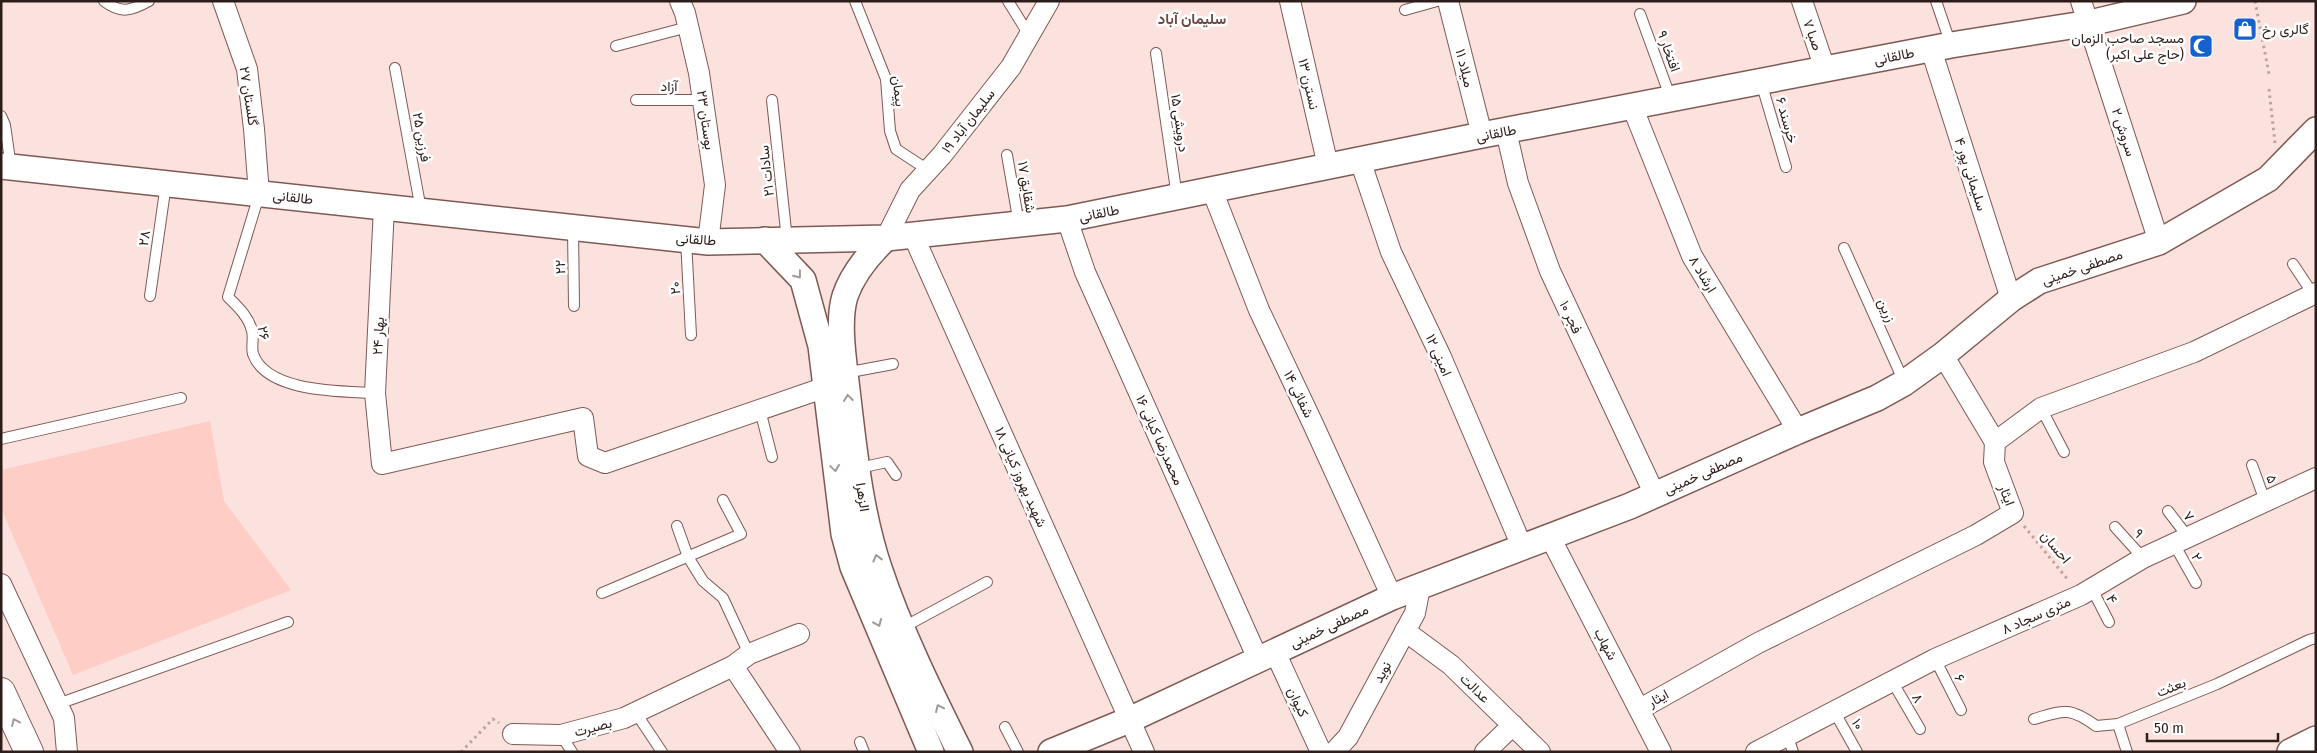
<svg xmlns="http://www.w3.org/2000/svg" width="2317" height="753" viewBox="0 0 2317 753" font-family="'Fira Sans Condensed',Vazirmatn,sans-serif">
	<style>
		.green { fill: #fdcdc6 }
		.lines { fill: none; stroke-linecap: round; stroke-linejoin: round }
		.service-casing { stroke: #7e5954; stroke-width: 12 }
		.minor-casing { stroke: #7e5954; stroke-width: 22 }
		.tertiary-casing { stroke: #7e5954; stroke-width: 28 }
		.secondary-casing { stroke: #7e5954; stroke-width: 30 }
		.path { stroke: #baa3a0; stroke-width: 3; stroke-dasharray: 2.5 4; stroke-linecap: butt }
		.service { stroke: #fff; stroke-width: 10 }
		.minor { stroke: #fff; stroke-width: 20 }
		.tertiary { stroke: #fff; stroke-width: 25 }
		.secondary { stroke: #fff; stroke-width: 28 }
		.oneway { stroke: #a09998 }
		.labels { text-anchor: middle; stroke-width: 5; stroke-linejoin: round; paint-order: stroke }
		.poi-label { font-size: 14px; fill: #2c1c1a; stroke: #fff; text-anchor: start }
		.street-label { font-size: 14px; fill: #2c1c1a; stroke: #fff }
		.neighbourhood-label { font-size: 15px; font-weight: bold; fill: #6c4844; stroke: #fff }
	</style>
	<rect width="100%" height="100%" fill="#fce2de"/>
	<polygon class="green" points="210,421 224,501 291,590 73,675 1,508 1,470"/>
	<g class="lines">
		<g class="service-casing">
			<g id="service">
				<path d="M104,1C121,14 131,11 149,1"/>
				<polyline points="855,1 886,79 890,131 896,149 928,170"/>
				<polyline points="1008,1 1029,35"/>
				<polyline points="1936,1 1951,45"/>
				<polyline points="1405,10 1437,1"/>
				<polyline points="1640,14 1671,99"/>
				<polyline points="616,46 688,27"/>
				<polyline points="1156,53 1177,197"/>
				<polyline points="395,68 421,210"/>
				<polyline points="1761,82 1786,167"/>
				<polyline points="636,100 703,100"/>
				<polyline points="772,100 787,240"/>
				<polyline points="1,116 5,125 11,167"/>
				<polyline points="1007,155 1019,224"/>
				<path d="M259,195L228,297C238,307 249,317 252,331C254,338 251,347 253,354C267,393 342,391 375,393"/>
				<polyline points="573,228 574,306"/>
				<polyline points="686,240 691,335"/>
				<polyline points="1844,248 1904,382"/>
				<polyline points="2293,264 2313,294"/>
				<polyline points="150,296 166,184"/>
				<polyline points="845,373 893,364"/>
				<polyline points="2041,408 2064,452"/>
				<polyline points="760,410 772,457"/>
				<polyline points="1,439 181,398"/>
				<polyline points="2252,465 2265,501"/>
				<polyline points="859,468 887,462 896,475"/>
				<polyline points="2168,511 2188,537"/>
				<polyline points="677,526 688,557 703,581 723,598 749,654"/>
				<polyline points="2115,527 2143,558"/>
				<polyline points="2174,544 2196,583"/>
				<polyline points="2092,589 2109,622"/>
				<polyline points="602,593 741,534 723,500"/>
				<polyline points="902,628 987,582"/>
				<polyline points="1935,659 1961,710"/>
				<polyline points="1892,681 1920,729"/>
				<polyline points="58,704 288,622"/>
				<polyline points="1834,711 1857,752"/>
				<polyline points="636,713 662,752"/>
				<path d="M2034,719C2064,710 2070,707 2096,726L2118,724L2217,684L2309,640L2316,638"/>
				<polyline points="2118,724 2127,752"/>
				<polyline points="1005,727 1018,752"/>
				<polyline points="1787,734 1793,752"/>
				<polyline points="561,735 572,752"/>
				<polyline points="860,742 864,752"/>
			</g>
		</g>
		<g class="minor-casing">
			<g id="minor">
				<polyline points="223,1 247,69 254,129 259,194"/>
				<polyline points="680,1 685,13 699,73 715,185 708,242"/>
				<polyline points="1290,1 1328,166"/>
				<polyline points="1448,1 1482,135"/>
				<polyline points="1802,1 1825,69"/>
				<polyline points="2081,1 2159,242"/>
				<polyline points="1931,49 2011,299"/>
				<polyline points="1632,106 1692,256 1798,431"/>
				<polyline points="1506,131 1518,183 1550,271 1655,495"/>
				<polyline points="1360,160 1391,252 1441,357 1523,549"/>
				<polyline points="1212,190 1259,310 1313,424 1392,597"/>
				<polyline points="384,207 375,393 382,464 583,418 588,456 605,463 826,387"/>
				<polyline points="1067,219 1085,272 1258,659"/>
				<polyline points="913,235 1144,752"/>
				<polyline points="886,238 910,190 942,155 1011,67 1049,1"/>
				<polyline points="1943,355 1995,442"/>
				<polyline points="1550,537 1661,752"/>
				<polyline points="1,584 64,718 67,752"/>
				<polyline points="1405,631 1451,665 1540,752"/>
				<polyline points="1275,652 1321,752"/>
				<polyline points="733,666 790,752"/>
				<polyline points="1640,709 1758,643 1976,535 2013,513 1994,462 1995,442 2041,408 2194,352 2316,293"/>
				<polyline points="513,734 561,735 624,718 733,666 749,654 799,634"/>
				<polyline points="1334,752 1348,737 1415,613 1420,587"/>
				<polyline points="1485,752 1513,725"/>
				<polyline points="1756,752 1935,659 2081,595 2143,558 2316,478"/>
			</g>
		</g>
		<g class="tertiary-casing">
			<g id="tertiary">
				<polyline points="1,166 708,242 886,238 1067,219 1482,135 1825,69 1951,45 2090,23 2183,1"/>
				<path d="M886,238C869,254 853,273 845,296C837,322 844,363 847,390C854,449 860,512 879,568C900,631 930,692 960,752"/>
				<polyline points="765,240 803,280 821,346 844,534 853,567 931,752"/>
				<polyline points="1051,752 1129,720 1392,597 1630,506 1798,431 1877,398 1904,383 1943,355 2011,299 2039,281 2159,242 2268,179 2316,130"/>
				<polyline points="2290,752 2316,739"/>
			</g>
		</g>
		<g class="secondary-casing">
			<polyline id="secondary" points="1,692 29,752"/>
		</g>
		<g class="path">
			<polyline points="2255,1 2269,74"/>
			<polyline points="2269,89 2275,143"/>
			<polyline points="2024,526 2069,581"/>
			<polyline points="461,752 493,719 499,723"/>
		</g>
		<use href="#service" class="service"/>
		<use href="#minor" class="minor"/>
		<use href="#tertiary" class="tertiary"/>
		<use href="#secondary" class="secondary"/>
	</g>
	<defs><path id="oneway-chevron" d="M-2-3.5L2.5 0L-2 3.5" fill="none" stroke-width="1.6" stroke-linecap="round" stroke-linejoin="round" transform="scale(1.25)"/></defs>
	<g class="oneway">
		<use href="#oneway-chevron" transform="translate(798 275) rotate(52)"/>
		<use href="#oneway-chevron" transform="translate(848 398) rotate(-97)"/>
		<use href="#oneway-chevron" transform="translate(835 468) rotate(82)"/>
		<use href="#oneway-chevron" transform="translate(877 558) rotate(-104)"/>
		<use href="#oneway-chevron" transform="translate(878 623) rotate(67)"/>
		<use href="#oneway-chevron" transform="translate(939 708) rotate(-115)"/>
		<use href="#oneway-chevron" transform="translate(15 722) rotate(-115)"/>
	</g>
	<defs>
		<g id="shop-square" transform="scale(1.25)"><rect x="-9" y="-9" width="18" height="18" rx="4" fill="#1761cc" stroke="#fff"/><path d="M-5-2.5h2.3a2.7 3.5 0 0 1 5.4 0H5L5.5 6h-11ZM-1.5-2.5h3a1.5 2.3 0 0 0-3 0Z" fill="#fff"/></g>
		<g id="mosque-square" transform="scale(1.25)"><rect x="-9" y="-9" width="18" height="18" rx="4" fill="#1761cc" stroke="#fff"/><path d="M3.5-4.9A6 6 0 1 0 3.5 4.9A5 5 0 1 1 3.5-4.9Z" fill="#fff"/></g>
	</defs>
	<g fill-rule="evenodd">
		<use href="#shop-square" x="2245" y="29"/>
		<use href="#mosque-square" x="2201" y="46"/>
	</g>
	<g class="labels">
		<g class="poi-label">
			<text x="2262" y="34">گالری رخ</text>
			<text x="2184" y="43" text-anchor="end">مسجد صاحب الزمان<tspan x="2184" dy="16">(حاج علی اکبر)</tspan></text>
		</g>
		<g class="street-label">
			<text transform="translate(1813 35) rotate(71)" y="5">صبا ۷</text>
			<text transform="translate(1669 51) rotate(70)" y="5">افتخار ۹</text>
			<text transform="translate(1894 56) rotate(-11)" y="5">طالقانی</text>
			<text transform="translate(1465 68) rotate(76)" y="5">میلاد ۱۱</text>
			<text transform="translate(1309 84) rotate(77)" y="5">نسترن ۱۳</text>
			<text x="669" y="91">آزاد</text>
			<text transform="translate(899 91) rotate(83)" y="5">پیمان</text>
			<text transform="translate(249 96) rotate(81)" y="5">گلستان ۲۷</text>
			<text transform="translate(706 120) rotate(82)" y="5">بوستان ۲۳</text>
			<text transform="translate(1787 120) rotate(74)" y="5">خرسند ۶</text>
			<text transform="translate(968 121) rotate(-52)" y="5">سلیمان آباد ۱۹</text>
			<text transform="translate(1180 123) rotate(82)" y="5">درویشی ۱۵</text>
			<text transform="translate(2124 132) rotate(72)" y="5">سروش ۲</text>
			<text transform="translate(1496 133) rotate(-11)" y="5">طالقانی</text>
			<text transform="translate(422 137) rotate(80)" y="5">فرزین ۲۵</text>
			<text transform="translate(766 171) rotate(-96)" y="5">سادات ۲۱</text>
			<text transform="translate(1971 174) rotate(72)" y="5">سلیمانی پور ۴</text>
			<text transform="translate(1027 187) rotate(81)" y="5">شقایق ۱۷</text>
			<text transform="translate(293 197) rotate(6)" y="5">طالقانی</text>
			<text transform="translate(1099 213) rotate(-11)" y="5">طالقانی</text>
			<text transform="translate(144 238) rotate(-82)" y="5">۲۸</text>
			<text transform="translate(696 239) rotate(4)" y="5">طالقانی</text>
			<text transform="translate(560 267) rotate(-91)" y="5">۲۲</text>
			<text transform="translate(2082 267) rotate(-19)" y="5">مصطفی خمینی</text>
			<text transform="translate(1703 274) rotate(59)" y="5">ارشاد ۸</text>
			<text transform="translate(675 288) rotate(-93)" y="5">۲۰</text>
			<text transform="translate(1887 310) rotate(66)" y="5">زرین</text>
			<text transform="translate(1571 317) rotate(65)" y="5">فجر ۱۰</text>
			<text transform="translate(264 333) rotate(80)" y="5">۲۶</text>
			<text transform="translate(378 336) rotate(-87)" y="5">بهار ۲۴</text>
			<text transform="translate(1439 355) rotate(66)" y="5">امینی ۱۲</text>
			<text transform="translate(1299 394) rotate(64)" y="5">شفائی ۱۴</text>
			<text transform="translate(1160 440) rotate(66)" y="5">محمدرضا کیانی ۱۶</text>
			<text transform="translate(1703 473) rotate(-24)" y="5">مصطفی خمینی</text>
			<text transform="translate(1021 477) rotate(66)" y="5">شهید بهروز کیانی ۱۸</text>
			<text transform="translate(2272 479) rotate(71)" y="5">۵</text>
			<text transform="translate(2007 495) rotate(69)" y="5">ایثار</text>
			<text transform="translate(863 497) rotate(81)" y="5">الزهرا</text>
			<text transform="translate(2189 516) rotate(53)" y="5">۷</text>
			<text transform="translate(2139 533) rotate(47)" y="5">۹</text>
			<text transform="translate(2056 547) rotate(50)" y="5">احسان</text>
			<text transform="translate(2197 557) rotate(61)" y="5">۲</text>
			<text transform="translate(2112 599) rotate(62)" y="5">۴</text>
			<text transform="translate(2036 615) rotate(-24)" y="5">۸ متری سجاد</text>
			<text transform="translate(1329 626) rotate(-25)" y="5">مصطفی خمینی</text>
			<text transform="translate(1606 644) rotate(62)" y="5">شهاب</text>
			<text transform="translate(1382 672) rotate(-61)" y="5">نوید</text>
			<text transform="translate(1960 678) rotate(63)" y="5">۶</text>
			<text transform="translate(2171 687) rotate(-22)" y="5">بعثت</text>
			<text transform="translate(1475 688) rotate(44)" y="5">عدالت</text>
			<text transform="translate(1658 698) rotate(-29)" y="5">ایثار</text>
			<text transform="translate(1918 698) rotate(60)" y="5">۸</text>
			<text transform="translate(1298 702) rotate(65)" y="5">کیوان</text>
			<text transform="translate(1858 724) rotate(60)" y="5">۱۰</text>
			<text transform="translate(593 727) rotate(-15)" y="5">بصیرت</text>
		</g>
		<g class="neighbourhood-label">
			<text x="1192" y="24">سلیمان آباد</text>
		</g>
	</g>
	<rect width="2317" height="753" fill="none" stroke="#2c1c1a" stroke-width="5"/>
	<path d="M2147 733v8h131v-8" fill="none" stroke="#2c1c1a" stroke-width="2.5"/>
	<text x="2154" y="733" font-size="15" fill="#2c1c1a" stroke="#ffffff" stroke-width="4" paint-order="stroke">50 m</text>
</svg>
